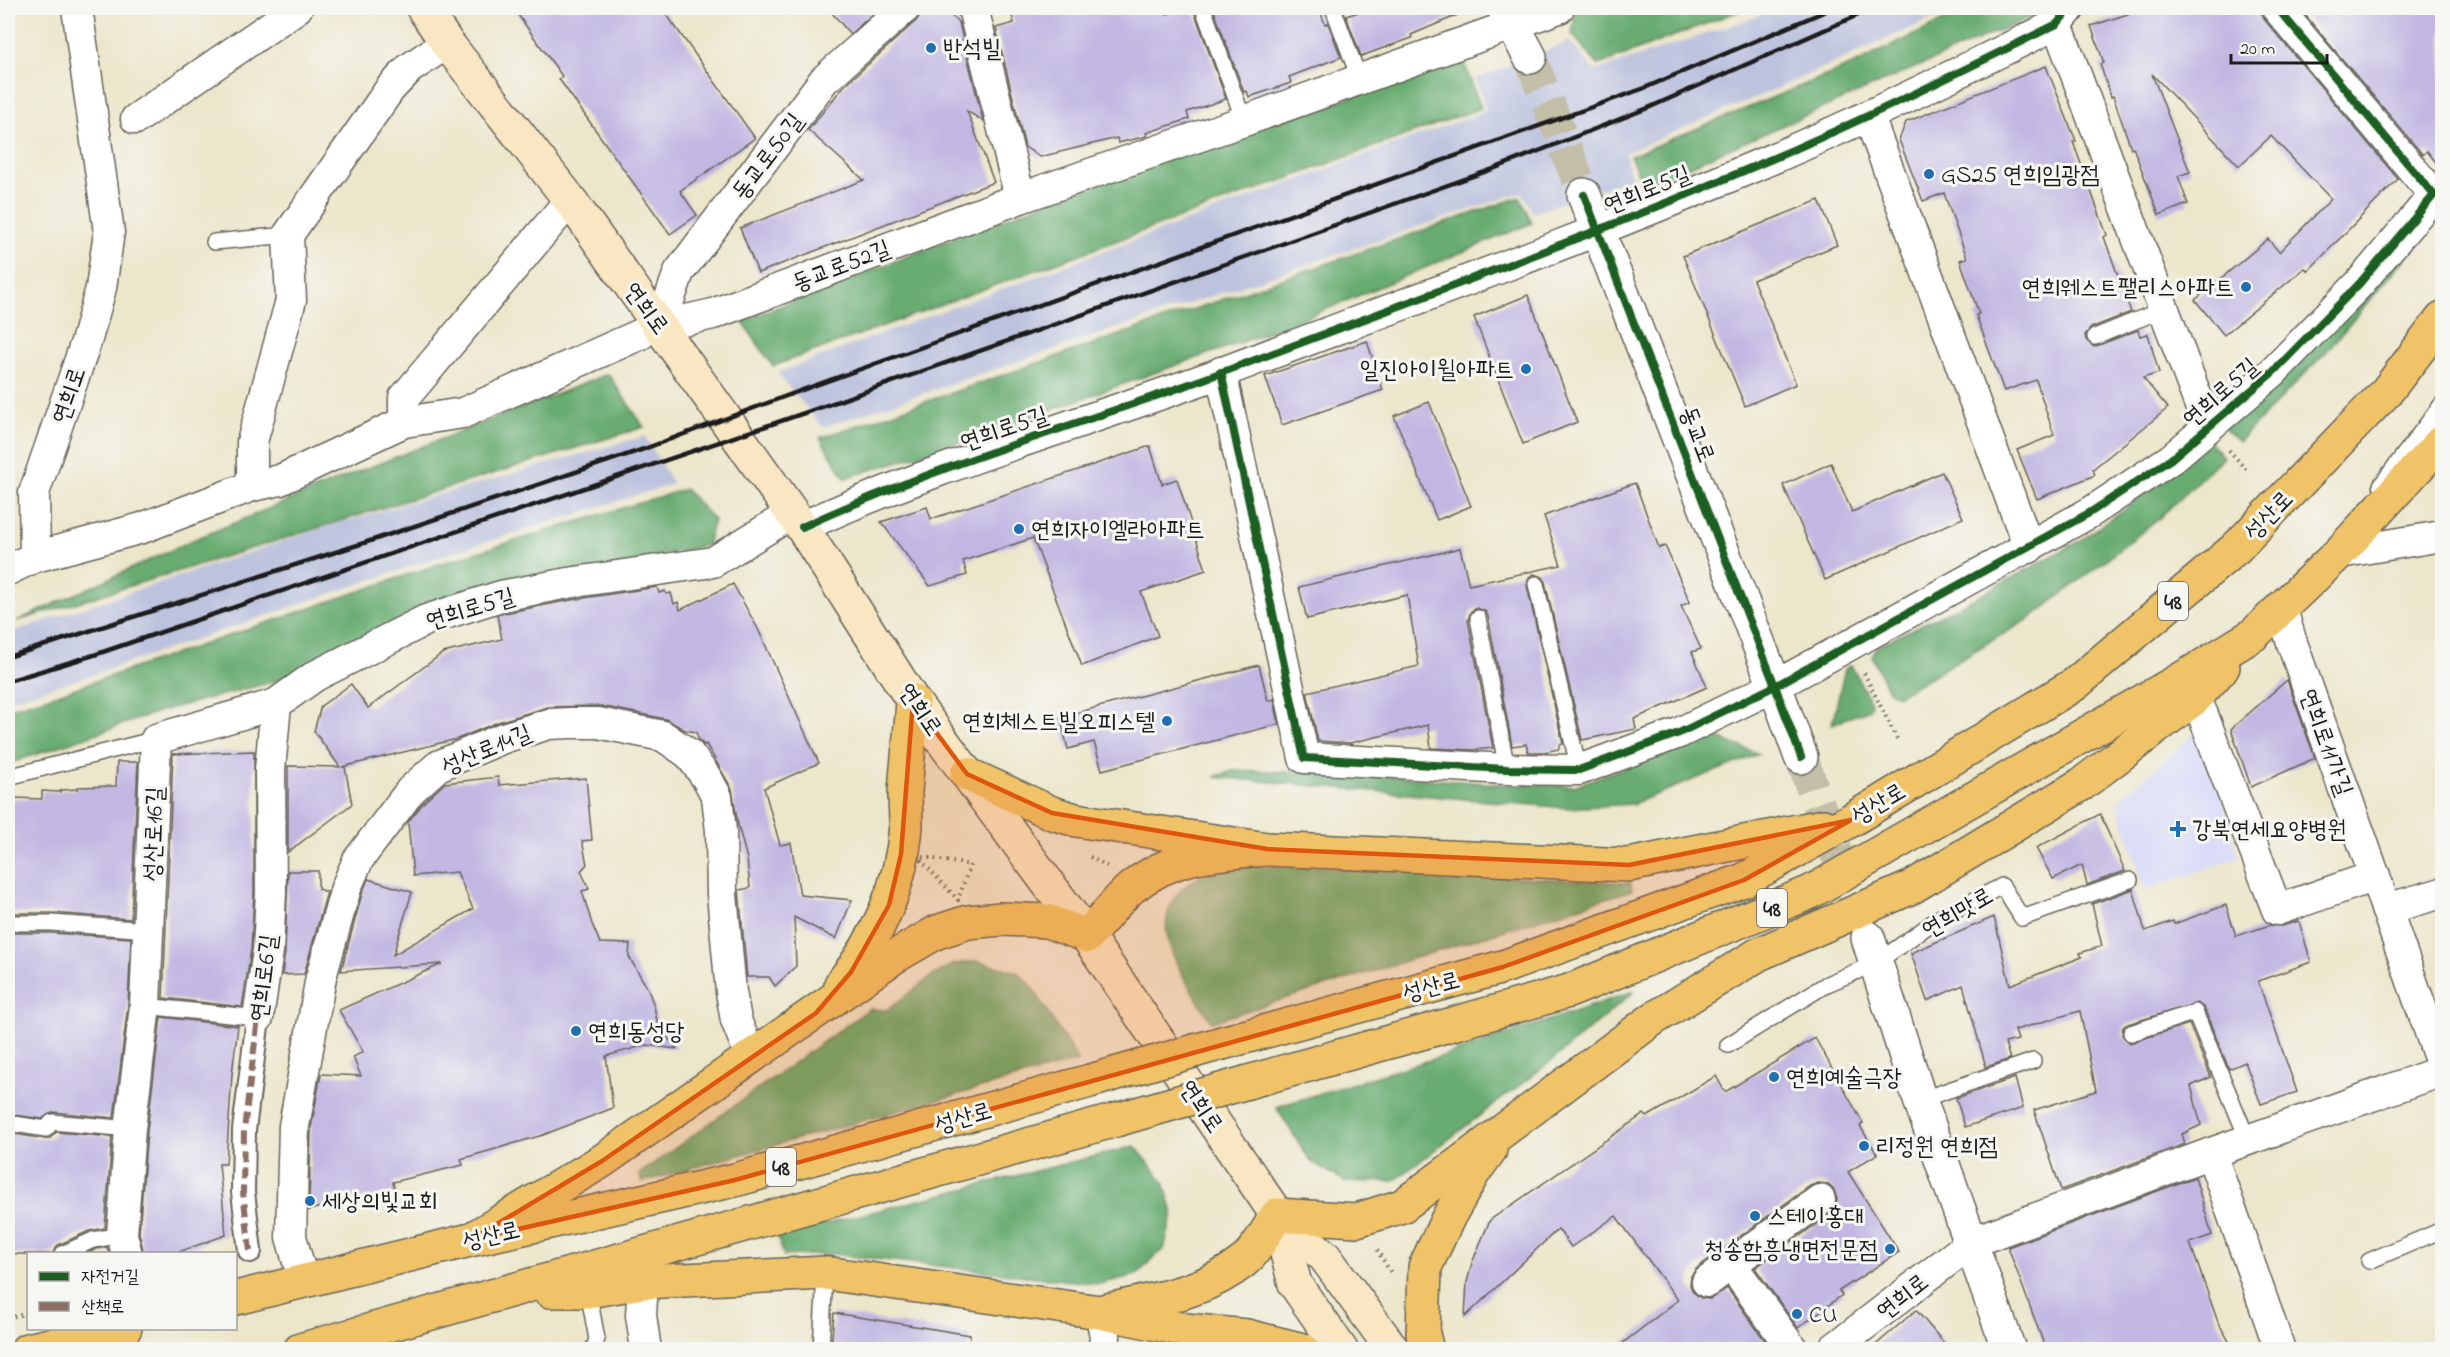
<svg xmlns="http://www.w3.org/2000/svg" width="2450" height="1357" viewBox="0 0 2450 1357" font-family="'Indie Flower','Poor Story',sans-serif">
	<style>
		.built { fill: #d5d8f9 }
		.industrial { fill: #bdc3de }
		.forest { fill: #68ac71; stroke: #426446; stroke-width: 1.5 }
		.building { fill: #c1b7e2 }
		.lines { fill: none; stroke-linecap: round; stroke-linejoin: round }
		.tertiary-tunnel { stroke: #c2bea8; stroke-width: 33; stroke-dasharray: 33 16; stroke-linecap: butt }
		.service-casing { stroke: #656359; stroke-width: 18 }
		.pedestrian-casing { stroke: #656359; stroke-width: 26 }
		.minor-casing { stroke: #656359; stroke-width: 33 }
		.tertiary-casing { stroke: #656359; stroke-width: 36 }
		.secondary-casing { stroke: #656359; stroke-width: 36 }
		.primary-casing { stroke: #656359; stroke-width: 36 }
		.path { stroke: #656359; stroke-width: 4; stroke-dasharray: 1.5 4.5; stroke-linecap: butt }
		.service { stroke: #fff; stroke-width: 15 }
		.pedestrian { stroke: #fff; stroke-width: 22 }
		.minor { stroke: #fff; stroke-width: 30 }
		.tertiary { stroke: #fff; stroke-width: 33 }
		.secondary { stroke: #f9e7c3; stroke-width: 33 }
		.primary { stroke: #f0c369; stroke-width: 33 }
		.rail { stroke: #1c1c1c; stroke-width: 4.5 }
		.primary-bridge-casing { stroke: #656359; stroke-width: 36; stroke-linecap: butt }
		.primary-bridge { stroke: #f0c369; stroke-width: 33 }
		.quiet { stroke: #8d6e63; stroke-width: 6; stroke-dasharray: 12 6; stroke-linecap: butt }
		.cycleway-casing { stroke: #f6f6f2; stroke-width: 11 }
		.cycleway { stroke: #1b5e20; stroke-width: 8 }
		.marked { fill: #de560d; fill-opacity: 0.2; stroke: #de560d; stroke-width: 4.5; stroke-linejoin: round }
		.poi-dot { fill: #1f6fb2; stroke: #f6f6f2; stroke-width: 2 }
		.labels { text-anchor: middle; stroke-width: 6; stroke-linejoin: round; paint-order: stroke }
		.shield { fill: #f6f6f2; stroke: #5d5d5c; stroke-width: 1.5 }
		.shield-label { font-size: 22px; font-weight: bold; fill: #1c1c1c }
		.poi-label { font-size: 24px; fill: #1c1c1c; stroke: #f6f6f2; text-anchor: start }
		.street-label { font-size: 24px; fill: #1c1c1c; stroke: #f6f6f2 }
	</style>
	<rect width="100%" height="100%" fill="#f6f6f2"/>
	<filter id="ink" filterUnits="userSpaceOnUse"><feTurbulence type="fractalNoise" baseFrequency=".0167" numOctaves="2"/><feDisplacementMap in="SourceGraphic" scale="12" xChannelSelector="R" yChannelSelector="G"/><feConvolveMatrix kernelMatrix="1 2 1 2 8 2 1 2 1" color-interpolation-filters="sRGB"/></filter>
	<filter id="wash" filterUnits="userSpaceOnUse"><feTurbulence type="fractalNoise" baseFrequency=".008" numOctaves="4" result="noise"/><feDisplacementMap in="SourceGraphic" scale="24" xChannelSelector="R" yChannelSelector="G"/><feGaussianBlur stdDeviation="1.35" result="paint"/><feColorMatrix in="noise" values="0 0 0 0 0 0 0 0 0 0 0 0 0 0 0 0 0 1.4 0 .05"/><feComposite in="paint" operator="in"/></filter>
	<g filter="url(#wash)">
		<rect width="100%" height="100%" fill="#ece6cb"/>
		<polygon class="built" points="2201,728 2239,857 2145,890 2117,801"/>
		<g class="industrial">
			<polygon points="1774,8 1955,8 1794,81 1625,153 1632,178 1533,213 1522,192 823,427 777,373 966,302 1486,111 1476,79 1570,41 1595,71 1753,18"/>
			<polygon points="645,436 673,484 450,553 86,677 8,700 8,633 325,527"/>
		</g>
		<g class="forest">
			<polygon points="1576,8 1747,8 1598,65 1572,34"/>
			<polygon points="1970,8 2038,8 2036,15 1644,186 1630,156 1850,66"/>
			<polygon points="1463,60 1481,108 773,366 742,321 1110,177"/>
			<polygon points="1520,197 1532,223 1281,328 957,443 845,478 820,438"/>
			<polygon points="2427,213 2436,222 2326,352 2238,442 2224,427"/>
			<polygon points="608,374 644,427 17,621 193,540 365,469"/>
			<polygon points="2208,440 2223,457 2155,522 2031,618 1899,695 1888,691 1872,656 1877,646 1962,605 2078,542 2162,482"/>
			<polygon points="685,489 714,520 707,545 619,565 396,622 277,681 164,710 8,764 8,709 58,694 442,563"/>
			<polygon points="1851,665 1871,703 1870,709 1832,724 1845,669"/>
			<polygon points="1713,736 1759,754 1632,804 1568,808 1214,777 1236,770 1368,775 1501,784 1574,786"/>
			<path d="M1228,865L1325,867L1631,883L1632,890L1211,1022C1187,980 1134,918 1194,880C1204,874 1217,870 1228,865Z"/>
			<polygon points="978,961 1017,972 1031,985 1078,1061 642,1182 639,1174 869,1009 887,1010 932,976 955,964"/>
			<polygon points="1635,991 1550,1062 1394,1181 1346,1182 1310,1161 1276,1107 1443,1056"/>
			<polygon points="1135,1146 1164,1182 1173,1214 1164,1248 1136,1275 1099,1284 832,1254 784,1256 777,1236"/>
		</g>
		<g id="blocks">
			<g class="building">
				<polygon points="513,8 662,8 755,138 680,191 697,215 670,234 559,79 562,76"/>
				<polygon points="828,8 880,8 850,34"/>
				<polygon points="922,8 944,8 959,23 983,121 967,111 994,182 758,273 740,228 864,180 808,130 844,86 916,21 921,14"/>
				<polygon points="1010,8 1166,8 1167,14 1186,8 1193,8 1226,99 1187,112 1189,119 1146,133 1147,136 1118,143 1117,138 1040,157 1025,147 996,28 1014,23"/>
				<polygon points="1213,8 1319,8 1325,24 1328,23 1341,57 1289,77 1291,83 1249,97 1247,91 1244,92"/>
				<polygon points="1371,8 1474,8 1411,35 1412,38 1361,56 1346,16"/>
				<polygon points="2146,8 2260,8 2264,19 2398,179 2308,271 2305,268 2224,335 2195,300 2268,239 2279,252 2331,199 2271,136 2239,166 2152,74 2190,172 2178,176 2188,204 2159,215 2133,147 2131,148 2113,96 2111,97 2100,64 2104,63 2091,26"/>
				<polygon points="2299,8 2442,8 2442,170 2427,151 2423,155"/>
				<polygon points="2046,66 2076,141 2073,142 2107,235 2104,237 2131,312 2091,328 2085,335 2086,340 2094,347 2138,330 2140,336 2148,334 2159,373 2143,378 2168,408 2093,469 2095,475 2037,499 2017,450 2054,435 2036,380 2004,391 1976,315 1979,314 1960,260 1967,258 1944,193 1923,201 1899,140 1906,122"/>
				<polygon points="1819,200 1837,245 1753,280 1796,384 1745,406 1683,256"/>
				<polygon points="1528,295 1577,422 1523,444 1474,317"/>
				<polygon points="1367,341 1383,390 1282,425 1265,376"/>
				<polygon points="1429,402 1471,506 1437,520 1394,416"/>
				<polygon points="1150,446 1162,484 1177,479 1206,570 1141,592 1158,636 1082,666 1033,538 963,561 967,575 930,586 881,522 927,507 931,519"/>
				<polygon points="1831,463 1852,512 1942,472 1963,518 1825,580 1783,485"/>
				<polygon points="1635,483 1659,548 1665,546 1690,602 1681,606 1701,649 1692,652 1707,687 1634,719 1636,729 1582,740 1545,582 1543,577 1534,574 1529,577 1527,586 1563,744 1559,745 1559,749 1544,752 1528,752 1526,744 1512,746 1488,616 1485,611 1477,608 1471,611 1468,620 1493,748 1474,750 1431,748 1428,725 1350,743 1318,741 1307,692 1419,666 1407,595 1307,619 1299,587 1460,548 1469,585 1561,565 1544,516"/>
				<polygon points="733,584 758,629 819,763 764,788 780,845 791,843 800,895 852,900 836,939 794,917 796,966 775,986 769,977 747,977 739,890 750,888 747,859 738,825 732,789 706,744 704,745 699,740 696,732 685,730 666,719 601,706 548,707 498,722 457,739 342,767 345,767 352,804 288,852 288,766 340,767 314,731 321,706 351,684 368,708 443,653 502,639 497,615 505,613 571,600 657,587 659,593 665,591 666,594 671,593 674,604 678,602 680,610"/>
				<polygon points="1259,665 1268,701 1274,699 1279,724 1102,770 1094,742 1068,749 1060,717"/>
				<polygon points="2287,680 2315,758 2251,787 2231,729"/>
				<polygon points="254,751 254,892 251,949 242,1007 163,998 173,754"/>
				<polygon points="117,762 138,762 131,919 51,913 8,913 8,802 14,802 14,798 42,799 42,791 60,792 61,790 78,789 78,787 116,786"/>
				<polygon points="498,777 499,785 586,778 592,840 582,841 587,864 581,871 589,889 582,891 592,924 600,943 630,944 629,957 648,989 654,1006 658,1026 677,1049 646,1045 606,1056 613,1108 543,1135 461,1159 463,1165 393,1182 395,1192 357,1200 357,1198 309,1210 311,1128 321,1074 361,1076 353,1057 363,1052 339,1010 442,964 341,971 362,894 368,879 412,892 393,955 473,909 457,872 413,876 408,822 424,802 445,783"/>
				<polygon points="2100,814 2125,871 2087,885 2082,865 2053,879 2036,848"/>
				<polygon points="288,871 318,871 318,889 327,892 304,974 282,975 285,952"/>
				<polygon points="2133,889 2145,931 2173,921 2174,924 2226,905 2236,936 2270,925 2282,926 2299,921 2311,962 2258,981 2297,1092 2261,1104 2245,1062 2229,1069 2204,1008 2197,1003 2128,1024 2123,1027 2122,1035 2130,1043 2189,1024 2211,1077 2191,1086 2201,1125 2182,1134 2185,1144 2061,1190 2034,1110 2096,1091 2080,1011 2015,1030 2018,1040 2005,1043 2010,1059 1986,1067 1963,985 1927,1001 1911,953 1994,917 2010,985 2082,957 2080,953 2102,946 2092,904"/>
				<polygon points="8,933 51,933 131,938 128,1005 114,1118 53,1112 42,1119 8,1114"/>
				<polygon points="161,1017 238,1026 232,1074 226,1164 219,1164 226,1235 173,1254 144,1254 139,1233 147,1131"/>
				<polygon points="1815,1038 1863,1123 1860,1126 1877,1154 1848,1172 1899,1252 1839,1291 1842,1295 1798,1328 1755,1268 1830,1214 1835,1208 1837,1199 1834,1190 1827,1184 1818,1183 1810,1186 1721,1250 1697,1268 1691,1276 1690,1285 1693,1292 1701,1298 1710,1299 1727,1288 1769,1346 1765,1350 1614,1350 1678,1300 1616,1216 1571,1247 1558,1229 1465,1317 1467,1282 1472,1263 1490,1220 1644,1114 1647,1117 1716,1076 1725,1092"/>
				<polygon points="2015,1078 2023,1108 1965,1127 1956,1098"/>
				<polygon points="56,1132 112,1137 105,1228 89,1231 58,1245 52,1254 8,1254 8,1133 45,1139 50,1138"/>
				<polygon points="2195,1177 2212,1235 2190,1243 2218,1322 2234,1350 2046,1350 2008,1247"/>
				<polygon points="107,1247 109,1254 87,1254 96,1249"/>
				<polygon points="1916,1310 1950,1350 1870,1350"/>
				<polygon points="834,1313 970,1335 969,1350 831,1350"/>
			</g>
		</g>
	</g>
	<g filter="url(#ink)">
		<use href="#blocks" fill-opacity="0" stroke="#656359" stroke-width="1.5"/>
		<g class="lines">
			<g class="tertiary-tunnel">
				<polyline points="1530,57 1584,195"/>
				<polyline points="1801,757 1868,938"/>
			</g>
			<g class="service-casing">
				<g id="service">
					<polyline points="1203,8 1244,121"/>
					<polyline points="1333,8 1359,78"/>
					<polyline points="214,242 288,235"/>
					<polyline points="2095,337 2164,309"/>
					<polyline points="2381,485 2442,404"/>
					<polyline points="1536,584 1579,770"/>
					<polyline points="1478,618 1507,769"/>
					<polyline points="8,777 156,739"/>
					<polyline points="8,923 51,923 150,930"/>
					<polyline points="145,1006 258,1018"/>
					<polyline points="2131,1033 2195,1012 2248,1140"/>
					<polyline points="1728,1045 1827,984 1876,963 1939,918 2002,886 2022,918 2130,880"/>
					<polyline points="1920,1100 2033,1061"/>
					<polyline points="8,1123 46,1129 52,1122 130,1129"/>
					<polyline points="62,1254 93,1240 122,1235"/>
					<polyline points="2369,1261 2442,1230"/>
					<polyline points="588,1291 597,1339 593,1350"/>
					<polyline points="821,1350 825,1273"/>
				</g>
			</g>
			<g class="pedestrian-casing">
				<polyline id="pedestrian" points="250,1251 243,1192 244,1130 258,1018"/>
			</g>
			<g class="minor-casing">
				<g id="minor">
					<polyline points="973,8 1020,198"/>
					<polyline points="2057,24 2208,427"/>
					<polyline points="1869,117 2029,548"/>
					<polyline points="136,119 297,8"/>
					<polyline points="660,326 713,314 1020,198 1244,121 1559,8"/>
					<polyline points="660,326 679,272 824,80 905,8"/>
					<polyline points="1221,372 1304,758 1507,769 1579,770 1679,733 1775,686 2091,512 2171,459 2273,372 2359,284 2434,195 2277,8"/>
					<polyline points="404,422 404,398 570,200"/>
					<polyline points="252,486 252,442 291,300 288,235 390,89 410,68 447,43"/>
					<path d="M802,527C938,464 1083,424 1223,372C1408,302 1593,236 1774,158C1870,117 1963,70 2057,24L2070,8"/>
					<polyline points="2339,553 2442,536"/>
					<polyline points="35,557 34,493 87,339 101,288 109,232 77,8"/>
					<polyline points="8,570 35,557 142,528 252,486 280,480 404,422 463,413 641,334"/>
					<polyline points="2282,609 2291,640 2442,1066"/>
					<polyline points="2195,698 2203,715 2277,910 2375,876"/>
					<polyline points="2386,909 2442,893"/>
					<polyline points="258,1018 268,951 271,892 270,770 276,704"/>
					<polyline points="2211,1153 2280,1350"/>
					<polyline points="127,1254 122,1235 130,1129 145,1006 156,739 276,704 315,676 426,620 501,596 568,583 713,562 793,513"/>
					<polyline points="303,1279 291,1237 294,1126 321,977 346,888 358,860 411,790 438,766 503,738 549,724 571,723 598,723 663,736 689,754 708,780 717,797 721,831 722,894 731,992 736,1020 751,1058"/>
					<polyline points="643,1282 641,1315 646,1350"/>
					<polyline points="1707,1282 1731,1264"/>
					<polyline points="1100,1312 1105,1336 1104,1350"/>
					<polyline points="1793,1350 1731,1264 1820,1200"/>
					<polyline points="1832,1350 1972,1242 2211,1153 2442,1071"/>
				</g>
			</g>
			<g class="tertiary-casing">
				<g id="tertiary">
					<polyline points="1504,8 1530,57"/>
					<polyline points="1584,195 1775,686 1801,757"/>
					<polyline points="1868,938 1920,1100 2009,1350"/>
				</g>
			</g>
			<g class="secondary-casing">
				<g id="secondary">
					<polyline points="423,8 447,43 570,200 802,527 913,701 1087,936 1277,1215 1325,1257 1393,1350"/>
					<polyline points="1277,1215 1295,1284 1341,1350"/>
				</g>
			</g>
			<g class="primary-casing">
				<g id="primary">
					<polyline points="967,774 1052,813 1076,820 1267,849 1629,865 1823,826"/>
					<path d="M841,984C878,939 902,884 906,825C906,814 905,803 905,793C907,762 911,731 913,701"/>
					<polyline points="1222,1043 1503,967 1744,880 1851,820 2075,684 2236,548 2387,391 2442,319"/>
					<polyline points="1248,1082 1569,991 1811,892 2188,675 2253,635 2339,553 2442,441"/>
					<path d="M470,1240L602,1161L894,957L937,932L968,922L1001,919L1047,921L1087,936C1102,921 1115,902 1131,888C1173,854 1215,853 1267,849"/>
					<polyline points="550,1291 588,1291 643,1282 825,1273 1100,1312 1186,1330 1247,1336 1303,1350"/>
					<polyline points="236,1298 470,1240 735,1180 1090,1081"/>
					<path d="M1100,1312C1149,1300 1204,1294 1244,1261C1256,1252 1268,1228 1277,1215L1357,1220L1402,1206L1653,1019L1759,954L1912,887L2082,784L2195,698L2223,667"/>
					<polyline points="27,1350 125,1328"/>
					<polyline points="300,1350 1116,1120"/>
					<polyline points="1427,1350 1423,1334 1425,1267 1448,1218 1474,1172 1490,1150"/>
				</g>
			</g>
			<g class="path">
				<polyline points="2229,450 2248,472"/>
				<polyline points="1864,673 1897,739"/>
				<polygon points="917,856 970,865 958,900"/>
				<polyline points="1090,857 1107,866"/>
				<polyline points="1377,1250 1391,1273"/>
				<polyline points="8,1318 28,1313"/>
			</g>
			<use href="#service" class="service"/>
			<use href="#pedestrian" class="pedestrian"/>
			<use href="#minor" class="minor"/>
			<use href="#tertiary" class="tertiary"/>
			<use href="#secondary" class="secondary"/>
			<use href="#primary" class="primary"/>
			<g class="rail">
				<polyline points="8,657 367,542 644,449 805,389 1642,89 1833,8"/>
				<polyline points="8,681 94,655 816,409 1493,169 1648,108 1874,8"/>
			</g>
			<g class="primary-bridge-casing">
				<g id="primary-bridge">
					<polyline points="1090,1081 1222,1043"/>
					<polyline points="1116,1120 1248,1082"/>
				</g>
			</g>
			<use href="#primary-bridge" class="primary-bridge"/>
			<polyline class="quiet" points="250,1251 243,1192 244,1130 258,1018"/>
			<g class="cycleway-casing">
				<g id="cycleway">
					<polyline points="1584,195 1775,686 1801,757"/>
					<polyline points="1221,372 1304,758 1507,769 1579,770 1679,733 1775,686 2091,512 2171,459 2273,372 2359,284 2434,195 2277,8"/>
					<path d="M802,527C938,464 1083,424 1223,372C1408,302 1593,236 1774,158C1870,117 1963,70 2057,24L2070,8"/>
				</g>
			</g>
			<use href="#cycleway" class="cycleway"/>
		</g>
	</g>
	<path class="marked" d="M913,701L967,774L1052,813L1267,849L1629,865L1851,820L1744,880L1503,967L735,1180L470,1240L602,1161L816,1013L851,972L889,905L901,854Z"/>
	<g class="poi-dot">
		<circle cx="931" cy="48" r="6"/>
		<circle cx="1929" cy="174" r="6"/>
		<circle cx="2246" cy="287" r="6"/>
		<circle cx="1526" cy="369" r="6"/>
		<circle cx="1019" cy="529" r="6"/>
		<circle cx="1167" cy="721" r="6"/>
		<path d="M2175 820h6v6h6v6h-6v6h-6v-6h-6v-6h6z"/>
		<circle cx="576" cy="1031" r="6"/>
		<circle cx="1774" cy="1077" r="6"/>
		<circle cx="1864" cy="1146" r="6"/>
		<circle cx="310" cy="1201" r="6"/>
		<circle cx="1755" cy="1216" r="6"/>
		<circle cx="1890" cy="1249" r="6"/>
		<circle cx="1797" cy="1314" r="6"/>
	</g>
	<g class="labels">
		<g class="shield">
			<rect x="2158" y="582" width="30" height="38" rx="4.5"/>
			<rect x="1757" y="889" width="30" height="38" rx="4.5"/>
			<rect x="766" y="1148" width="30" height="38" rx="4.5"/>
		</g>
		<g class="shield-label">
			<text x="2173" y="609">48</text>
			<text x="1772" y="916">48</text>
			<text x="781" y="1175">48</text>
		</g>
		<g class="poi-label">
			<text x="943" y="56">반석빌</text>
			<text x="1941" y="182">GS25 연희임광점</text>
			<text x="2234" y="295" text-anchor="end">연희웨스트팰리스아파트</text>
			<text x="1514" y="377" text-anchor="end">일진아이윌아파트</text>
			<text x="1031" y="537">연희자이엘라아파트</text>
			<text x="1155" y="729" text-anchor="end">연희체스트빌오피스텔</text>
			<text x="2192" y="837">강북연세요양병원</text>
			<text x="588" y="1039">연희동성당</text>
			<text x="1786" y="1085">연희예술극장</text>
			<text x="1876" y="1154">리정원 연희점</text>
			<text x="322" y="1209">세상의빛교회</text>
			<text x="1767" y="1224">스테이홍대</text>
			<text x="1878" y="1257" text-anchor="end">청송함흥냉면전문점</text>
			<text x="1809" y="1322">CU</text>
		</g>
		<g class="street-label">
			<text transform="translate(767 156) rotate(-53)" y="8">동교로50길</text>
			<text transform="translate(1647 189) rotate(-22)" y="8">연희로5길</text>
			<text transform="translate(841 265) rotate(-21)" y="8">동교로52길</text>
			<text transform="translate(647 308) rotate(54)" y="8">연희로</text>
			<text transform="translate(2220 392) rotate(-41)" y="8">연희로5길</text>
			<text transform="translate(68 395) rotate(-71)" y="8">연희로</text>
			<text transform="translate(1004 428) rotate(-19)" y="8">연희로5길</text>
			<text transform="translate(1698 434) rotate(69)" y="8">동교로</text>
			<text transform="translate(2268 515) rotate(-46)" y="8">성산로</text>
			<text transform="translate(470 608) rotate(-17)" y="8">연희로5길</text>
			<text transform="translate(921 709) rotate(56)" y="8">연희로</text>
			<text transform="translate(2327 742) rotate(70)" y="8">연희로11가길</text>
			<text transform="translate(486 749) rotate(-23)" y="8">성산로14길</text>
			<text transform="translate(1878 803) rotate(-31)" y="8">성산로</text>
			<text transform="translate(153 834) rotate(-88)" y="8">성산로16길</text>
			<text transform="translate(1957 912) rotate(-30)" y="8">연희맛로</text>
			<text transform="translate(263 978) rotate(-83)" y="8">연희로6길</text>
			<text transform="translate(1431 986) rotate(-15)" y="8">성산로</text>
			<text transform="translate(1202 1106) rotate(56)" y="8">연희로</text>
			<text transform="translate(963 1117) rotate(-16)" y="8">성산로</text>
			<text transform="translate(491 1235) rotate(-13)" y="8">성산로</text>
			<text transform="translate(1902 1296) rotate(-38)" y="8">연희로</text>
		</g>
	</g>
	<rect width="2450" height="1357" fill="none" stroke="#f6f6f2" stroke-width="30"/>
	<rect x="27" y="1252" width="210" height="78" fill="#f6f6f2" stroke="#9f9f9c" stroke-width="1.5"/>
	<rect x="39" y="1272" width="30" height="9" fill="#1b5e20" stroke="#9f9f9c" stroke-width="1.5"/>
	<text x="81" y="1282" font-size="18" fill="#1c1c1c">자전거길</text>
	<rect x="39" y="1302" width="30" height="9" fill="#8d6e63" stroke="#9f9f9c" stroke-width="1.5"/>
	<text x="81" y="1312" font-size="18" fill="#1c1c1c">산책로</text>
	<path d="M2231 54v9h96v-9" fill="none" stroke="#1c1c1c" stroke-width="3"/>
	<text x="2240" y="54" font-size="18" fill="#1c1c1c" stroke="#f6f6f2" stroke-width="4.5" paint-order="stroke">20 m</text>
</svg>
